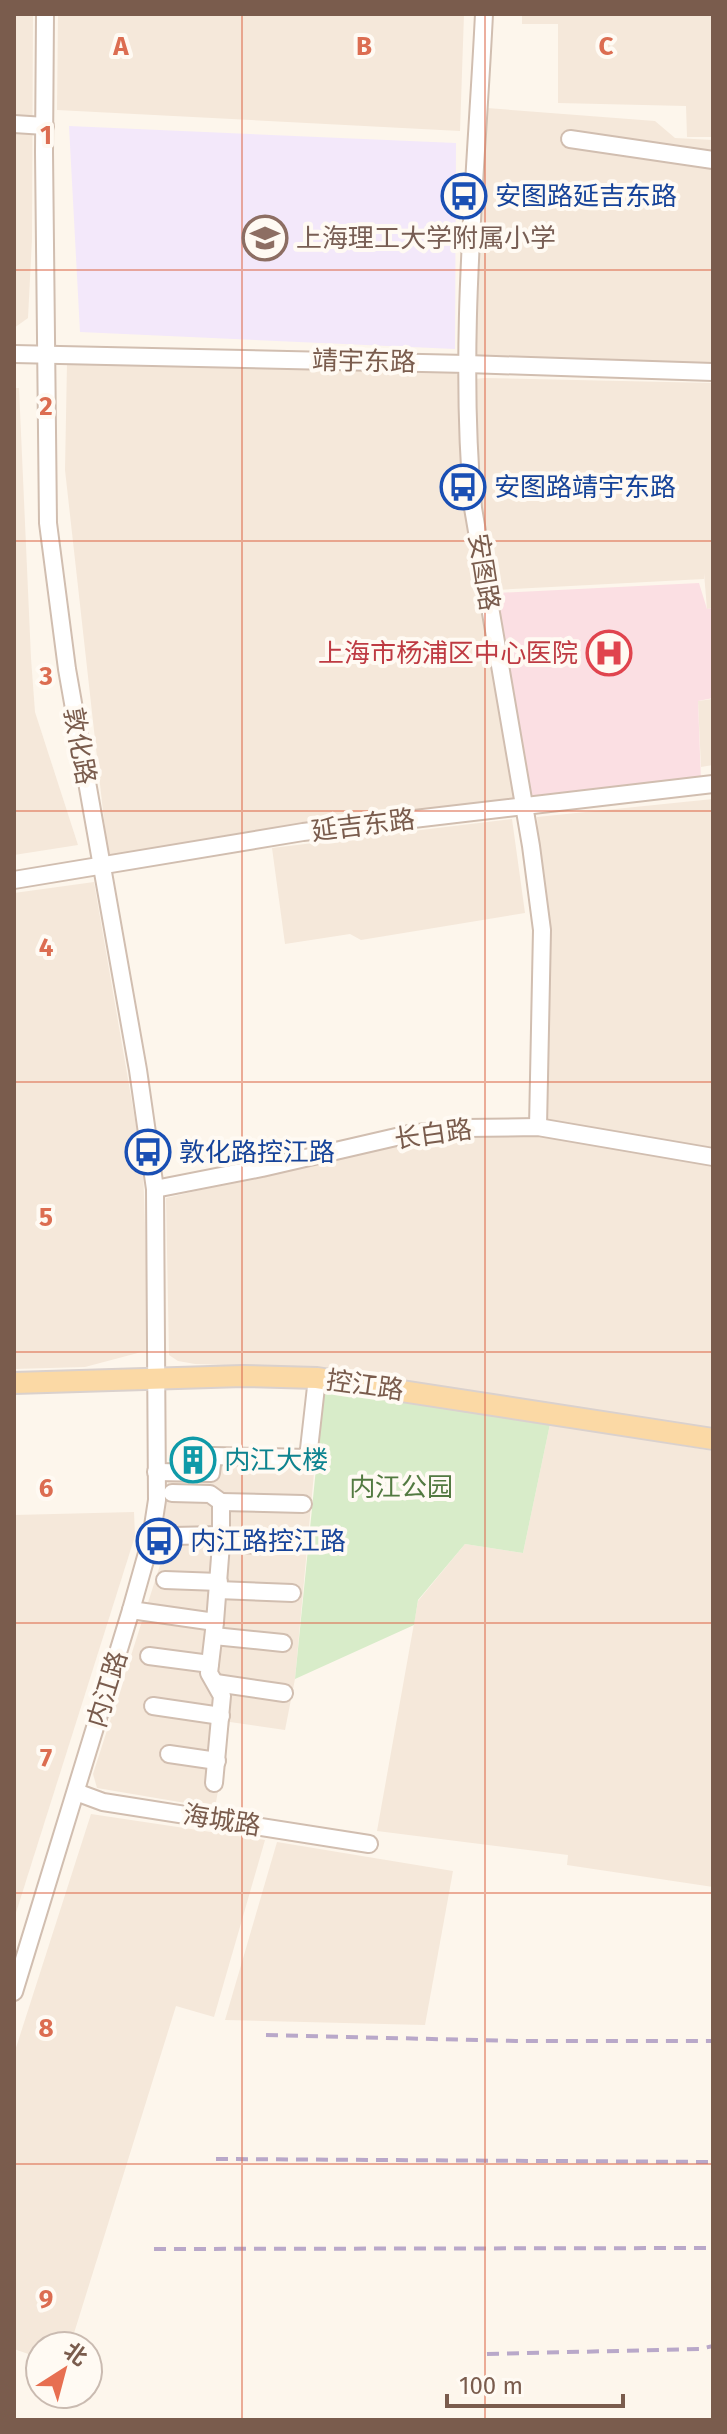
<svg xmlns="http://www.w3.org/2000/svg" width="727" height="2434" viewBox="0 0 727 2434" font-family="'Fira Sans','Noto Sans SC',sans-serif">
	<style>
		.residential { fill: #f5e8da }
		.education { fill: #f3e8fa }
		.medical { fill: #fbdfe3 }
		.green { fill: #d8ecc9 }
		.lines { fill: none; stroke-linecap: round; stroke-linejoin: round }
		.minor-casing { stroke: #d1beb0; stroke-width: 20 }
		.major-casing { stroke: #dad1cd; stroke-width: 24 }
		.minor { stroke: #fff; stroke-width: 16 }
		.major { stroke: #fbd9a5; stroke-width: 20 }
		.rail { stroke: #b9a8c9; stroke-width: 4; stroke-dasharray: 12 8; stroke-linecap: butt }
		.grid { fill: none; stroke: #dc6d51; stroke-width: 2; stroke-opacity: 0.55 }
		.labels { text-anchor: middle; stroke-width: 8; stroke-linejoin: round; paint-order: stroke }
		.transit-label { font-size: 26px; fill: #164399; stroke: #fffaf3; text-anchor: start }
		.education-label { font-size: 26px; fill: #785e54; stroke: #fffaf3; text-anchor: start }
		.street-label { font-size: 26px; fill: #7a5c4d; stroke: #fffaf3 }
		.health-label { font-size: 26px; fill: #be3a42; stroke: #fffaf3; text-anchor: end }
		.culture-label { font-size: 26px; fill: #0d838f; stroke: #fffaf3; text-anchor: start }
		.park-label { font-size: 26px; fill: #537a41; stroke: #fffaf3 }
		.grid-label { font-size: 26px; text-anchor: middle; font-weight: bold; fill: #dc6d51; stroke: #fffaf3; stroke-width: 8; stroke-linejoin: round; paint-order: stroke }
	</style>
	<rect width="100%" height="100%" fill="#fdf6ec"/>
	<g class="residential">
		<polygon points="14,14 33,14 32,239 28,318 14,328"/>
		<polygon points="58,14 464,14 460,131 57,110"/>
		<polygon points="522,14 713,14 713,137 687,137 686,106 558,103 558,24 522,24"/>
		<polygon points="487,108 655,121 675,138 713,140 713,367 475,360"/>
		<polygon points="67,363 442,364 458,375 464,482 514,801 243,833 108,856 65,470"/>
		<polygon points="485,378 713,383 713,608 707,609 704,573 704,579 496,590 480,513 475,443 474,379"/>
		<polygon points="14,388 19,388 31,658 35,712 78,845 14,855"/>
		<polygon points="713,699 713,765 701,767 698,701"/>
		<polygon points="713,799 713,1149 545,1122 547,951 537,817"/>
		<polygon points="512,819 525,913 361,940 350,934 285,944 272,848"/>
		<polygon points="94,882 143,1166 149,1350 85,1367 14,1369 14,893"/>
		<polygon points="452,1135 539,1135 713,1163 713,1432 350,1374 291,1367 195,1364 178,1361 169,1355 166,1198 407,1142"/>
		<polygon points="550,1424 713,1451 713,1887 567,1865 568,1855 377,1831 418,1601 465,1544 523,1553"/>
		<polygon points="217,1460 315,1462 295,1679 285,1730 230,1722 215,1808 97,1788 93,1774 161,1562 168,1476 215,1477"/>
		<polygon points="134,1512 135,1536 14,1919 14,1515"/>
		<polygon points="91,1814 265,1840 214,2017 176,2006 70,2346 40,2346 40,2358 14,2349 14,2054"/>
		<polygon points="277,1842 453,1871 425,2025 225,2020"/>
	</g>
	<polygon class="education" points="69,126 456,143 455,349 80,332"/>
	<polygon class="medical" points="699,583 707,609 713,608 713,698 698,701 701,781 526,800 496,593"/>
	<polygon class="green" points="324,1388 550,1424 523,1553 465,1544 418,1600 414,1625 295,1679"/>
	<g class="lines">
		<g class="minor-casing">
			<g id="minor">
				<path d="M484,14C476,178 458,344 473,508L531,846L542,930L538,1127"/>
				<polyline points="14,124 45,126"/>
				<polyline points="570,139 713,160"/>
				<polyline points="14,354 467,364 713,372"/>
				<polyline points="14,880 303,832 713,784"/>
				<polyline points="155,1189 262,1168 409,1134 464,1128 538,1127 713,1157"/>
				<polyline points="156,1472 211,1473 213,1456 308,1458 317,1378"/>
				<polyline points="221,1502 303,1504"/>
				<polyline points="172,1536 221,1535"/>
				<polyline points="221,1544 295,1545"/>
				<polyline points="165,1580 219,1582"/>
				<polyline points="218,1590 292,1593"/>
				<polyline points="131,1610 215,1622 221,1544 221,1502 210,1494 172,1493"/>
				<polyline points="214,1636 283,1643"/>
				<polyline points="149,1656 210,1664"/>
				<polyline points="216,1683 284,1693"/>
				<polyline points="153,1706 221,1716"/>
				<polyline points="169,1754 217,1761"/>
				<polyline points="214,1783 222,1696 209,1673 215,1622"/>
				<polyline points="76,1792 103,1802 369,1844"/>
				<polyline points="14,1992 131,1610 151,1539 157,1500 155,1189 138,1070 67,669 48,523 44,152 45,14"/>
			</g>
		</g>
		<g class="major-casing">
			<polyline id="major" points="14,1383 243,1376 317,1378 713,1439"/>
		</g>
		<use href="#minor" class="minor"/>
		<use href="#major" class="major"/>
		<g class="rail">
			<polyline points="266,2035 516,2041 713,2041"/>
			<polyline points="216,2159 713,2162"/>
			<polyline points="154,2249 713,2248"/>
			<polyline points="487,2354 699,2349 713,2346"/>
		</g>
	</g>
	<path class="grid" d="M242,14V2420M485,14V2420M14,270H713M14,541H713M14,811H713M14,1082H713M14,1352H713M14,1623H713M14,1893H713M14,2164H713"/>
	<defs>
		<g id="bus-ring" transform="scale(2.3)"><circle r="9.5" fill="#fffaf3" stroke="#1a4fb4" stroke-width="1.5"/><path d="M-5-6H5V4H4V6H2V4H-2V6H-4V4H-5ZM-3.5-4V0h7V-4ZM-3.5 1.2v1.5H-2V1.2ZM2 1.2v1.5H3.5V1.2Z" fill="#1a4fb4"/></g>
		<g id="school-ring" transform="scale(2.3)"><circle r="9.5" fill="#fffaf3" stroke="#8d6e63" stroke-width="1.5"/><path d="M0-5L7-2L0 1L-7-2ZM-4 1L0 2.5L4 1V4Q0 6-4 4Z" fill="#8d6e63"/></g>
		<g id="hospital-ring" transform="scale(2.3)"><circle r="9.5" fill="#fffaf3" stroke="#e0444e" stroke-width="1.5"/><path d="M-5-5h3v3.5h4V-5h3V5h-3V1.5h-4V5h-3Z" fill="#e0444e"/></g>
		<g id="building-ring" transform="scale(2.3)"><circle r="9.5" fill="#fffaf3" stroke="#0f9aa8" stroke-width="1.5"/><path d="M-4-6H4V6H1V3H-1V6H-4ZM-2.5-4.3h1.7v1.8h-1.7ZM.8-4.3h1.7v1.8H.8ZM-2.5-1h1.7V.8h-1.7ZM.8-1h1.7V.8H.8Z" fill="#0f9aa8"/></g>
	</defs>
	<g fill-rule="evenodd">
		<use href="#bus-ring" x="464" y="196"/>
		<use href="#school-ring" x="265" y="238"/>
		<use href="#bus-ring" x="463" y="487"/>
		<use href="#hospital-ring" x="609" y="653"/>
		<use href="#bus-ring" x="148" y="1152"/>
		<use href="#building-ring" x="193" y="1460"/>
		<use href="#bus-ring" x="159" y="1541"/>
	</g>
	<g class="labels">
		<g class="transit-label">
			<text x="495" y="205">安图路延吉东路</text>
			<text x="494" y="496">安图路靖宇东路</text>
			<text x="179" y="1161">敦化路控江路</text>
			<text x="190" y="1550">内江路控江路</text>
		</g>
		<g class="education-label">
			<text x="296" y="247">上海理工大学附属小学</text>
		</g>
		<g class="street-label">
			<text transform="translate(364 361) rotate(1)" y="9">靖宇东路</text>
			<text transform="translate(484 572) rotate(81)" y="9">安图路</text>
			<text transform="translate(80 746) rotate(80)" y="9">敦化路</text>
			<text transform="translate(363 825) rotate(-7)" y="9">延吉东路</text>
			<text transform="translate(433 1134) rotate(-8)" y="9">长白路</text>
			<text transform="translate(365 1385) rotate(8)" y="9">控江路</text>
			<text transform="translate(107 1689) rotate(-73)" y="9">内江路</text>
			<text transform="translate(222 1820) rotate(9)" y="9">海城路</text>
		</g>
		<g class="health-label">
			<text x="578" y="662">上海市杨浦区中心医院</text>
		</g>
		<g class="culture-label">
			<text x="224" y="1469">内江大楼</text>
		</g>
		<g class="park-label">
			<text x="401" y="1496">内江公园</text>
		</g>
	</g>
	<g class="grid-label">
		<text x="121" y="55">A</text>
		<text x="364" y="55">B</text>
		<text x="606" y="55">C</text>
		<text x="46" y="144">1</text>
		<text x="46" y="415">2</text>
		<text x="46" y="685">3</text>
		<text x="46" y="956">4</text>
		<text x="46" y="1226">5</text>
		<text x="46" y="1497">6</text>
		<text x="46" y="1767">7</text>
		<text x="46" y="2037">8</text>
		<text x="46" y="2308">9</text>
	</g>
	<rect width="727" height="2434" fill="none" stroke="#7a5c4d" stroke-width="32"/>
	<g transform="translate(64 2370) rotate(36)"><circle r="38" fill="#fffaf3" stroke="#cabbb1" stroke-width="2"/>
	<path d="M0-6L14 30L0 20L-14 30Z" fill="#e76f51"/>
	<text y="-12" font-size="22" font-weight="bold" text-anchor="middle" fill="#7a5c4d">北</text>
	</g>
	<path d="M447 2394v12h176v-12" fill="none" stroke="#7a5c4d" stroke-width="4"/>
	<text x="459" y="2394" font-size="24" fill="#7a5c4d" stroke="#fffaf3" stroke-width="6" paint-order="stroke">100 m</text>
</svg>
